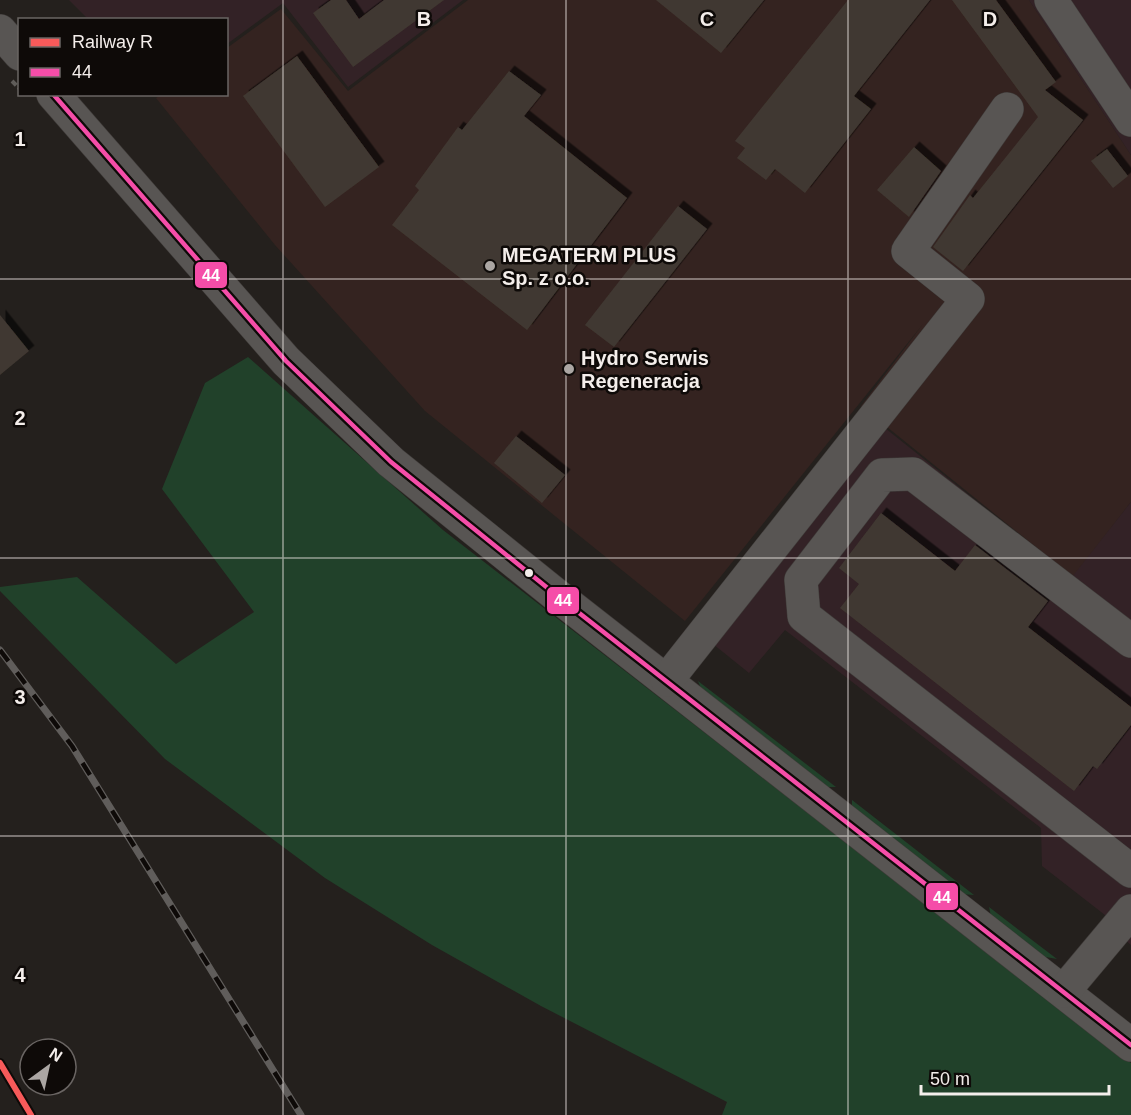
<svg xmlns="http://www.w3.org/2000/svg" width="1131" height="1115" viewBox="0 0 1131 1115" font-family="Helvetica,sans-serif">
	<style>
		.commercial { fill: #342320 }
		.industrial { fill: #332226 }
		.green { fill: #21412a }
		.building { fill: #403831; filter: url(#shadow) }
		.lines { fill: none; stroke-linecap: round; stroke-linejoin: round }
		.minor-casing { stroke: #3f3b39; stroke-width: 34 }
		.path { stroke: #5f5c59; stroke-width: 4; stroke-dasharray: 6 3; stroke-linecap: butt }
		.minor { stroke: #585553; stroke-width: 33 }
		.rail-casing { stroke: #605d5b; stroke-width: 7 }
		.rail { stroke: #0e0a08; stroke-width: 4.5; stroke-dasharray: 14; stroke-linecap: butt }
		.bus-1-casing { stroke: #0e0a08; stroke-width: 9 }
		.bus-1 { stroke: #f54da8; stroke-width: 4.5 }
		.rail-1-casing { stroke: #0e0a08; stroke-width: 10 }
		.rail-1 { stroke: #f75a5a; stroke-width: 6 }
		.grid { fill: none; stroke: #f4eeeb; stroke-width: 1.5; stroke-opacity: 0.55 }
		.poi-dot { fill: #aba6a3; stroke: #0e0a08; stroke-width: 2 }
		.bus-dot { fill: #f4eeeb; stroke: #0e0a08; stroke-width: 2 }
		.labels { text-anchor: middle; stroke-width: 5; stroke-linejoin: round; paint-order: stroke }
		.poi-label { font-size: 20px; font-weight: bold; fill: #f4eeeb; stroke: #0e0a08; text-anchor: start }
		.grid-label { font-size: 20px; text-anchor: middle; font-weight: bold; fill: #f4eeeb; stroke: #0e0a08; stroke-width: 5; stroke-linejoin: round; paint-order: stroke }
		.line-badge { stroke: #0e0a08; stroke-width: 2 }
		.badge-label { font-size: 16px; text-anchor: middle; font-weight: bold; fill: #fff }
	</style>
	<defs>
		<filter id="shadow"><feDropShadow dx="5.5" dy="-5.5" stdDeviation="0" flood-color="#0009"/></filter>
	</defs>
	<rect width="100%" height="100%" fill="#24201d"/>
	<polygon class="commercial" points="468,0 1029,0 1131,155 1131,502 1073,577 861,406 923,324 685,621 425,411 275,245 156,98 161,95 226,94 227,48 281,9 348,91"/>
	<g class="industrial">
		<polygon points="69,0 463,0 348,87 283,3 227,44 226,20 88,19"/>
		<polygon points="1029,0 1131,0 1131,155"/>
		<polygon points="885,428 1072,577 1131,502 1131,945 1124,939 1128,933 1042,866 1041,828 785,630 749,673 713,644"/>
	</g>
	<g class="green">
		<polygon points="248,357 443,530 1131,1063 1131,1115 722,1115 727,1102 541,1006 432,945 325,878 165,759 0,591 0,587 77,577 176,664 254,612 162,489 205,383"/>
		<polygon points="698,681 836,787 824,787 702,691"/>
		<polygon points="852,800 974,895 961,894 852,806"/>
		<polygon points="989,907 1057,959 1040,956 991,916"/>
	</g>
	<g class="building">
		<polygon points="331,0 346,0 359,19 384,0 444,0 353,67 313,13"/>
		<polygon points="656,0 764,0 721,53"/>
		<polygon points="848,0 930,0 854,96 871,109 805,193 775,169 766,180 737,158 745,148 735,141"/>
		<polygon points="952,0 996,0 1056,82 1045,90 1083,120 963,271 933,247 970,195 973,198 1038,117"/>
		<polygon points="297,56 379,167 325,207 243,96"/>
		<polygon points="509,71 541,95 524,116 627,198 527,330 392,225 419,190 415,186 458,127 462,130"/>
		<polygon points="914,147 941,171 909,217 877,190"/>
		<polygon points="1107,149 1128,176 1113,188 1091,161"/>
		<polygon points="678,206 707,229 614,347 585,325"/>
		<polygon points="0,315 29,351 0,375"/>
		<polygon points="516,436 565,475 542,503 494,463"/>
		<polygon points="881,513 955,571 975,545 1048,601 1028,627 1131,707 1131,725 1097,769 1093,766 1074,791 840,608 859,584 839,568"/>
	</g>
	<g class="lines">
		<g class="minor-casing">
			<g id="minor">
				<polyline points="1051,0 1131,120"/>
				<polyline points="0,31 20,54"/>
				<polyline points="53,94 286,361 391,462 560,598 1131,1045"/>
				<polyline points="1131,641 913,474 882,475 801,580 804,616 1131,871"/>
				<polyline points="667,680 968,299 908,251 1007,109"/>
				<polyline points="1064,991 1131,911"/>
			</g>
		</g>
		<polyline class="path" points="12,81 20,89"/>
		<use href="#minor" class="minor"/>
		<g class="rail-casing">
			<polyline id="rail" points="0,650 72,746 301,1115"/>
		</g>
		<use href="#rail" class="rail"/>
		<g class="bus-1-casing">
			<polyline id="bus-1" points="53,94 286,361 391,462 560,598 1131,1045"/>
		</g>
		<use href="#bus-1" class="bus-1"/>
		<g class="rail-1-casing">
			<polyline id="rail-1" points="0,1063 31,1115"/>
		</g>
		<use href="#rail-1" class="rail-1"/>
	</g>
	<path class="grid" d="M283,0V1115M566,0V1115M848,0V1115M0,279H1131M0,558H1131M0,836H1131"/>
	<g class="poi-dot">
		<circle cx="490" cy="266" r="6"/>
		<circle cx="569" cy="369" r="6"/>
	</g>
	<circle class="bus-dot" cx="529" cy="573" r="5"/>
	<g class="labels">
		<g class="poi-label">
			<text x="502" y="262">MEGATERM PLUS<tspan x="502" dy="23">Sp. z o.o.</tspan></text>
			<text x="581" y="365">Hydro Serwis<tspan x="581" dy="23">Regeneracja</tspan></text>
		</g>
	</g>
	<g class="grid-label">
		<text x="424" y="26">B</text>
		<text x="707" y="26">C</text>
		<text x="990" y="26">D</text>
		<text x="20" y="146">1</text>
		<text x="20" y="425">2</text>
		<text x="20" y="704">3</text>
		<text x="20" y="982">4</text>
	</g>
	<g class="line-badge">
		<rect x="194" y="261" width="34" height="28" rx="6" fill="#f54da8"/>
		<rect x="546" y="586" width="34" height="29" rx="6" fill="#f54da8"/>
		<rect x="925" y="882" width="34" height="29" rx="6" fill="#f54da8"/>
	</g>
	<g class="badge-label">
		<text x="211" y="281">44</text>
		<text x="563" y="606">44</text>
		<text x="942" y="903">44</text>
	</g>
	<rect x="18" y="18" width="210" height="78" fill="#0e0a08" stroke="#6a6563" stroke-width="1.5"/>
	<rect x="30" y="38" width="30" height="9" fill="#f75a5a" stroke="#6a6563" stroke-width="1.5"/>
	<text x="72" y="48" font-size="18" fill="#f4eeeb">Railway R</text>
	<rect x="30" y="68" width="30" height="9" fill="#f54da8" stroke="#6a6563" stroke-width="1.5"/>
	<text x="72" y="78" font-size="18" fill="#f4eeeb">44</text>
	<g transform="translate(48 1067) rotate(33)"><circle r="28" fill="#0e0a08" stroke="#6a6563" stroke-width="1.5"/>
	<path d="M0-4.5L10 22L0 15L-10 22Z" fill="#aba6a3"/>
	<text y="-9" font-size="16" font-weight="bold" text-anchor="middle" fill="#f4eeeb">N</text>
	</g>
	<path d="M921 1085v9h188v-9" fill="none" stroke="#f4eeeb" stroke-width="3"/>
	<text x="930" y="1085" font-size="18" fill="#f4eeeb" stroke="#0e0a08" stroke-width="4.5" paint-order="stroke">50 m</text>
</svg>
